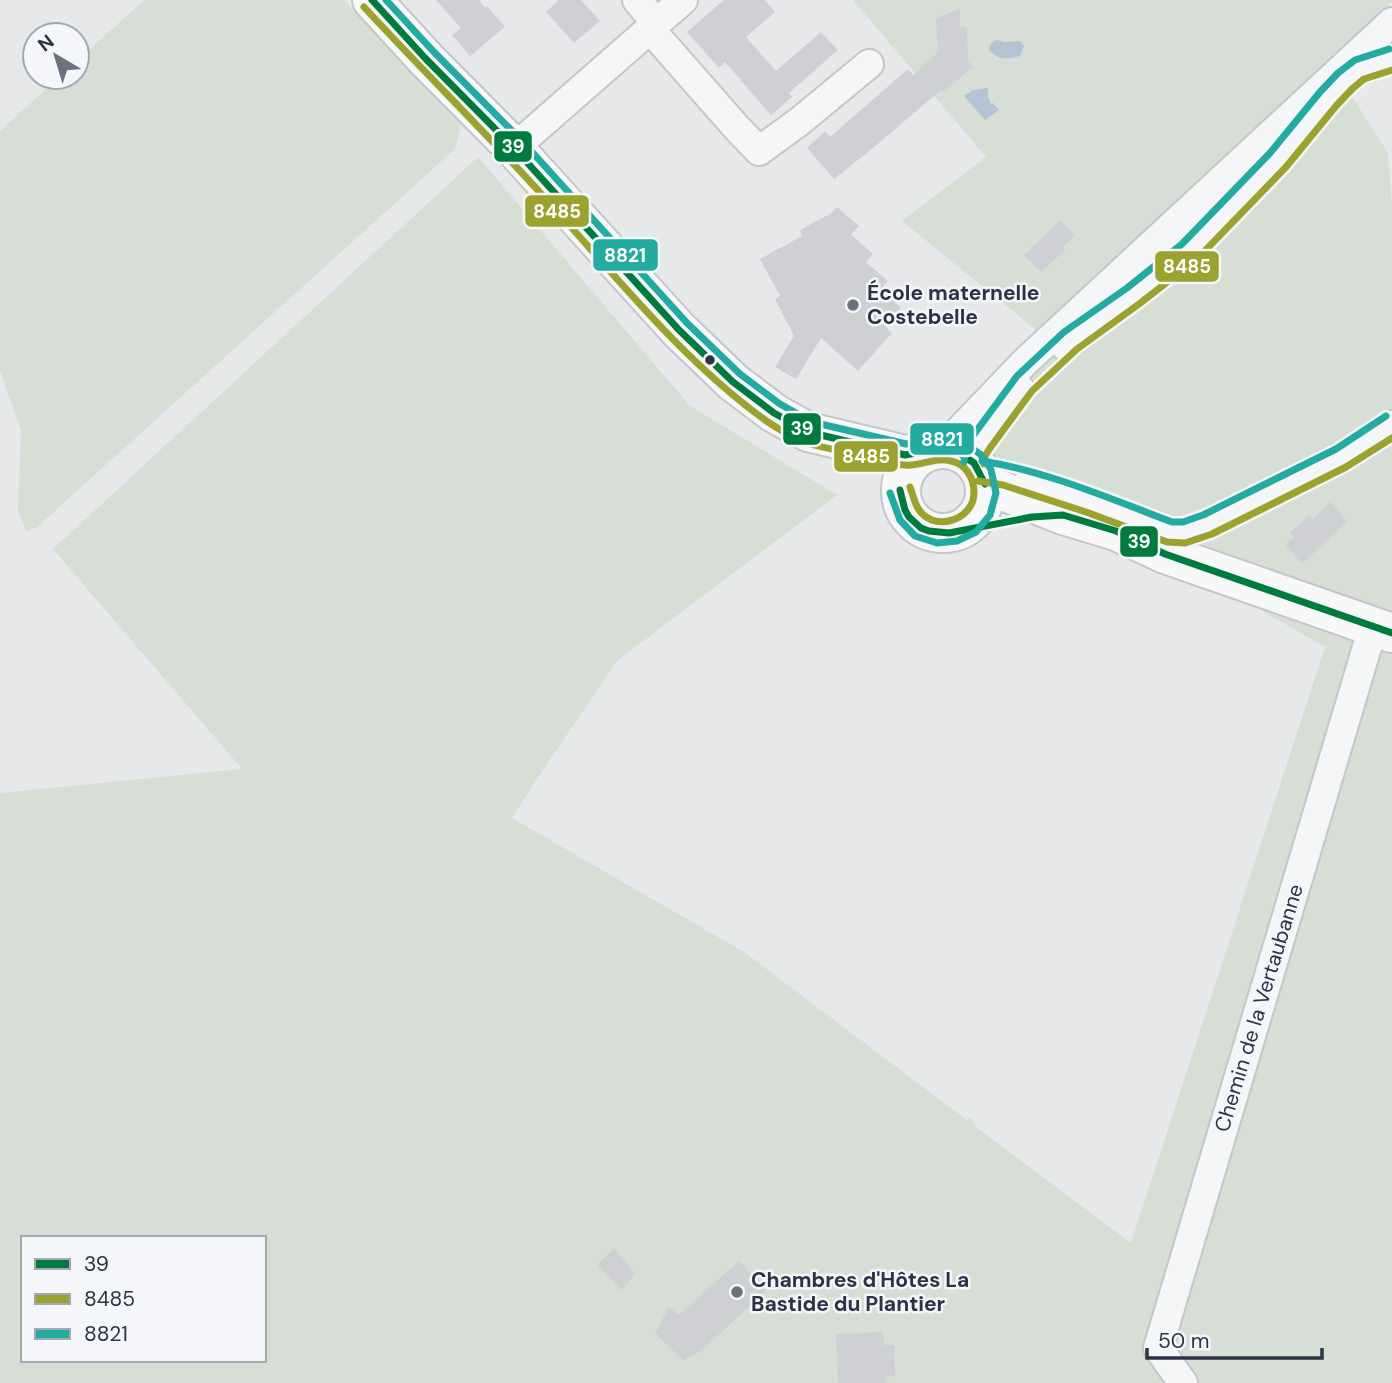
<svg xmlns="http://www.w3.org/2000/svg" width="1392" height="1383" viewBox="0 0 1392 1383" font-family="'DM Sans',sans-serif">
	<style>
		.green { fill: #d6ded6; fill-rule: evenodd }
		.water { fill: #b4c4d5 }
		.building { fill: #ced0d3 }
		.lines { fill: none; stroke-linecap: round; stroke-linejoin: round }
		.street-casing { stroke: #c4c6c8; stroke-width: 32 }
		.secondary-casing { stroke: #c4c6c8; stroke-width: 42 }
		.street { stroke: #f5f6f7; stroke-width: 28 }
		.secondary { stroke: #f8f8f8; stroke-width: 38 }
		.bus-1-casing { stroke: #f4f6f9; stroke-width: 12 }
		.bus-2-casing { stroke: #f4f6f9; stroke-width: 12 }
		.bus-3-casing { stroke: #f4f6f9; stroke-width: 12 }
		.bus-1 { stroke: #007b3e; stroke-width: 7 }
		.bus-2 { stroke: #9ba32e; stroke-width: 7 }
		.bus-3 { stroke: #23aba0; stroke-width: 7 }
		.poi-dot { fill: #6c737f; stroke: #f4f6f9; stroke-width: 2.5 }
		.bus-dot { fill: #2b3445; stroke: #f4f6f9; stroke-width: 2.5 }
		.labels { text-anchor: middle; stroke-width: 5; stroke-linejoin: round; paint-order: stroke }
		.poi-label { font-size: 21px; font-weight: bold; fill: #2b3445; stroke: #f4f6f9; text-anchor: start }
		.street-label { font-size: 21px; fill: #2b3445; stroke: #f4f6f9 }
		.line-badge { stroke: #f4f6f9; stroke-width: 2.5 }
		.badge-label { font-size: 19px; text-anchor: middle; font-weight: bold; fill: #fff }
	</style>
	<rect width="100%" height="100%" fill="#e6e8ea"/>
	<g class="green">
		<polygon points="144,0 344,0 461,125 455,149 36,528 26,531 18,511 21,430 0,371 0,131 59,77 77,77 77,61"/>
		<path d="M853,0H1392V2L1328,59L1388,153L1392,205V1383H0V793L242,769L53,549L478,157L690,406L837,495L617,661L536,780L512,818L744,952L967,1120L971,1118L976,1127L1131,1243L1325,647L984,451L925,431L946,421L1036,330L902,221L986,157ZM23,1238H264V1360H23Z"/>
	</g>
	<g class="water">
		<path d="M998,40L1004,42L1020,41L1024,46L1020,56C1008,59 999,61 989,50C990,44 992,41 998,40Z"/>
		<polygon points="988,88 988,97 991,104 993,103 999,110 985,120 964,96 973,90"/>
	</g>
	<g class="building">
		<polygon points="436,0 479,0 485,8 487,6 505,27 470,56 452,35 461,28"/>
		<polygon points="559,0 581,0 600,21 574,43 546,12"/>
		<polygon points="724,0 765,0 775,12 746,37 776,71 821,32 838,50 789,93 792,97 771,115 725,62 719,68 687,32"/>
		<polygon points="960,8 960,27 967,27 968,61 973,67 943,92 941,90 873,148 834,179 807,148 825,131 830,137 908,69 913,75 938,52 936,19"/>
		<polygon points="837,207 859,226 851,235 873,254 866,262 888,281 881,289 901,308 885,326 892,333 858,371 821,338 796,379 775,367 794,336 775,299 780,296 760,259 802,236 800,230 830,214"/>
		<polygon points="1060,220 1075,235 1063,247 1065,250 1041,272 1024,255"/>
		<polygon points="1330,502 1347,521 1302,564 1286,545 1294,537 1290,533 1309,515 1313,519"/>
		<polygon points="614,1248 635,1274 622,1290 598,1265"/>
		<polygon points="739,1261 766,1291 701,1351 683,1360 655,1333 669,1307 679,1315"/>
		<polygon points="883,1332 884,1345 894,1345 895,1376 885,1377 886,1383 838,1383 836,1334"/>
	</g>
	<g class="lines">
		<g class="street-casing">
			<g id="street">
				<polyline points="637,0 656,23"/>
				<polyline points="650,29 736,127 759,151 800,121 869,64"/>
				<polyline points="514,148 683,0"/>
				<polyline points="1065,346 1189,252 1278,160 1328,99 1345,81 1359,70 1392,59"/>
				<polyline points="937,449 953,437 1026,361 1392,22"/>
				<path d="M974,463C978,435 1004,410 1020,389"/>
				<polyline points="1028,483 1089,502 1170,532 1184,533 1207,525 1341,458 1392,425"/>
				<polyline points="1183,1383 1158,1348 1373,627"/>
			</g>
		</g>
		<g class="secondary-casing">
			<g id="secondary">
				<polyline points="372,0 425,58 514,148 679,330 733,382 774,413 808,432 905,455 925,453"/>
				<circle cx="943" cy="491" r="42"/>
				<polyline points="985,484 1063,515 1116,531 1165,554 1392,633"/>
			</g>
		</g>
		<use href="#street" class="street"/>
		<use href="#secondary" class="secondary"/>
		<g class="bus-1-casing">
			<g id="bus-1">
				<polyline points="372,0 425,58 514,148 679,330 733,382 774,413 808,432 905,455 938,449 954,451 961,454 974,463 985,484"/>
				<polyline points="900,490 905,510 909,517 921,528 929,531 949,533 1032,517 1063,515 1116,531 1165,554 1392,633"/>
			</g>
		</g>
		<g class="bus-2-casing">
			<g id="bus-2">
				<path d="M364,7C424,72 487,134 546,199C615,275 681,359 765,420C777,428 793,438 807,443C827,449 848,452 869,457C880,460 893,465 905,465C920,467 936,456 951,461C966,464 974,478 974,493C974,515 946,529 928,518C916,512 914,498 910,487"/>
				<polyline points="984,464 985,456 990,448 1032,391 1077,349 1139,304 1197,259 1286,167 1336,106 1352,89 1364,79 1392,70"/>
				<polyline points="978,481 1003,485 1086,512 1167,542 1185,543 1212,534 1346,467 1392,438"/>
			</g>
		</g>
		<g class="bus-3-casing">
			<g id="bus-3">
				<polyline points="386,0 433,51 522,141 687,323 740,374 780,404 812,422 906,444 941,439 955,440 966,444 980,454 988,464 991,470 996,493 990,515 976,532 957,541 937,543 915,536 900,520 890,493"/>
				<path d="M982,461C1046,471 1111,499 1172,522H1183L1203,515L1336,449L1386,416"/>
				<polyline points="964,462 965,450 972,437 1017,376 1064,332 1127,288 1182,244 1270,153 1320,92 1338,73 1355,60 1389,49"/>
			</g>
		</g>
		<use href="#bus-1" class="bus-1"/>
		<use href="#bus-2" class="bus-2"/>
		<use href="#bus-3" class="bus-3"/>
	</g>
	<g class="poi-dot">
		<circle cx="853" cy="305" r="7"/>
		<circle cx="737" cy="1292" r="7"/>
	</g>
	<circle class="bus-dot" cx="710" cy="360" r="6"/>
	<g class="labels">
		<g class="poi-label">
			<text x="867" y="300">École maternelle<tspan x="867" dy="24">Costebelle</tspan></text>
			<text x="751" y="1287">Chambres d'Hôtes La<tspan x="751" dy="24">Bastide du Plantier</tspan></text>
		</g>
		<g class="street-label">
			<text transform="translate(1259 1008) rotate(-73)" y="7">Chemin de la Vertaubanne</text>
		</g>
	</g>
	<g class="line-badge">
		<rect x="493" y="130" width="40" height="33" rx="7" fill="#007b3e"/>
		<rect x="524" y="194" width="66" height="34" rx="7" fill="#9ba32e"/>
		<rect x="592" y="238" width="67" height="34" rx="7" fill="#23aba0"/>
		<rect x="1154" y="250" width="66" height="33" rx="7" fill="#9ba32e"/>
		<rect x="782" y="412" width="40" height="34" rx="7" fill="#007b3e"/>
		<rect x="909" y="422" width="66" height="34" rx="7" fill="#23aba0"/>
		<rect x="833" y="440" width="66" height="33" rx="7" fill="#9ba32e"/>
		<rect x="1119" y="525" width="40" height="33" rx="7" fill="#007b3e"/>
	</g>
	<g class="badge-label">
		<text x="513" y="153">39</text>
		<text x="557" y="218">8485</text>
		<text x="625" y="262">8821</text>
		<text x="1187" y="273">8485</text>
		<text x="802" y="435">39</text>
		<text x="942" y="446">8821</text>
		<text x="866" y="463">8485</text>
		<text x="1139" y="548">39</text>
	</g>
	<rect x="21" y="1236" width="245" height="126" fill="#f4f6f9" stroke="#a4a8b1" stroke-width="2"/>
	<rect x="35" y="1259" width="35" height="10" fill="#007b3e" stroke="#a4a8b1" stroke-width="2"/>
	<text x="84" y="1271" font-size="21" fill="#2b3445">39</text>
	<rect x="35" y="1294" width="35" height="10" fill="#9ba32e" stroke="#a4a8b1" stroke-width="2"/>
	<text x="84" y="1306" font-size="21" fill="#2b3445">8485</text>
	<rect x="35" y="1329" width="35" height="10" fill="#23aba0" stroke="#a4a8b1" stroke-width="2"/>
	<text x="84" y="1341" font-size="21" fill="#2b3445">8821</text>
	<g transform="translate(56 56) rotate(322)"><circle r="33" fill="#f4f6f9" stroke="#a4a8b1" stroke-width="2"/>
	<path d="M0-5L12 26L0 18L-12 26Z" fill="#6c737f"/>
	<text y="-10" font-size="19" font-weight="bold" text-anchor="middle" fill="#2b3445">N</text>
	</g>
	<path d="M1147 1348v10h175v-10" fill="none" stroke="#2b3445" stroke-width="3.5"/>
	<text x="1158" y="1348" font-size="21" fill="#2b3445" stroke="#f4f6f9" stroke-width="5" paint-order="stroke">50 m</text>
</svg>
